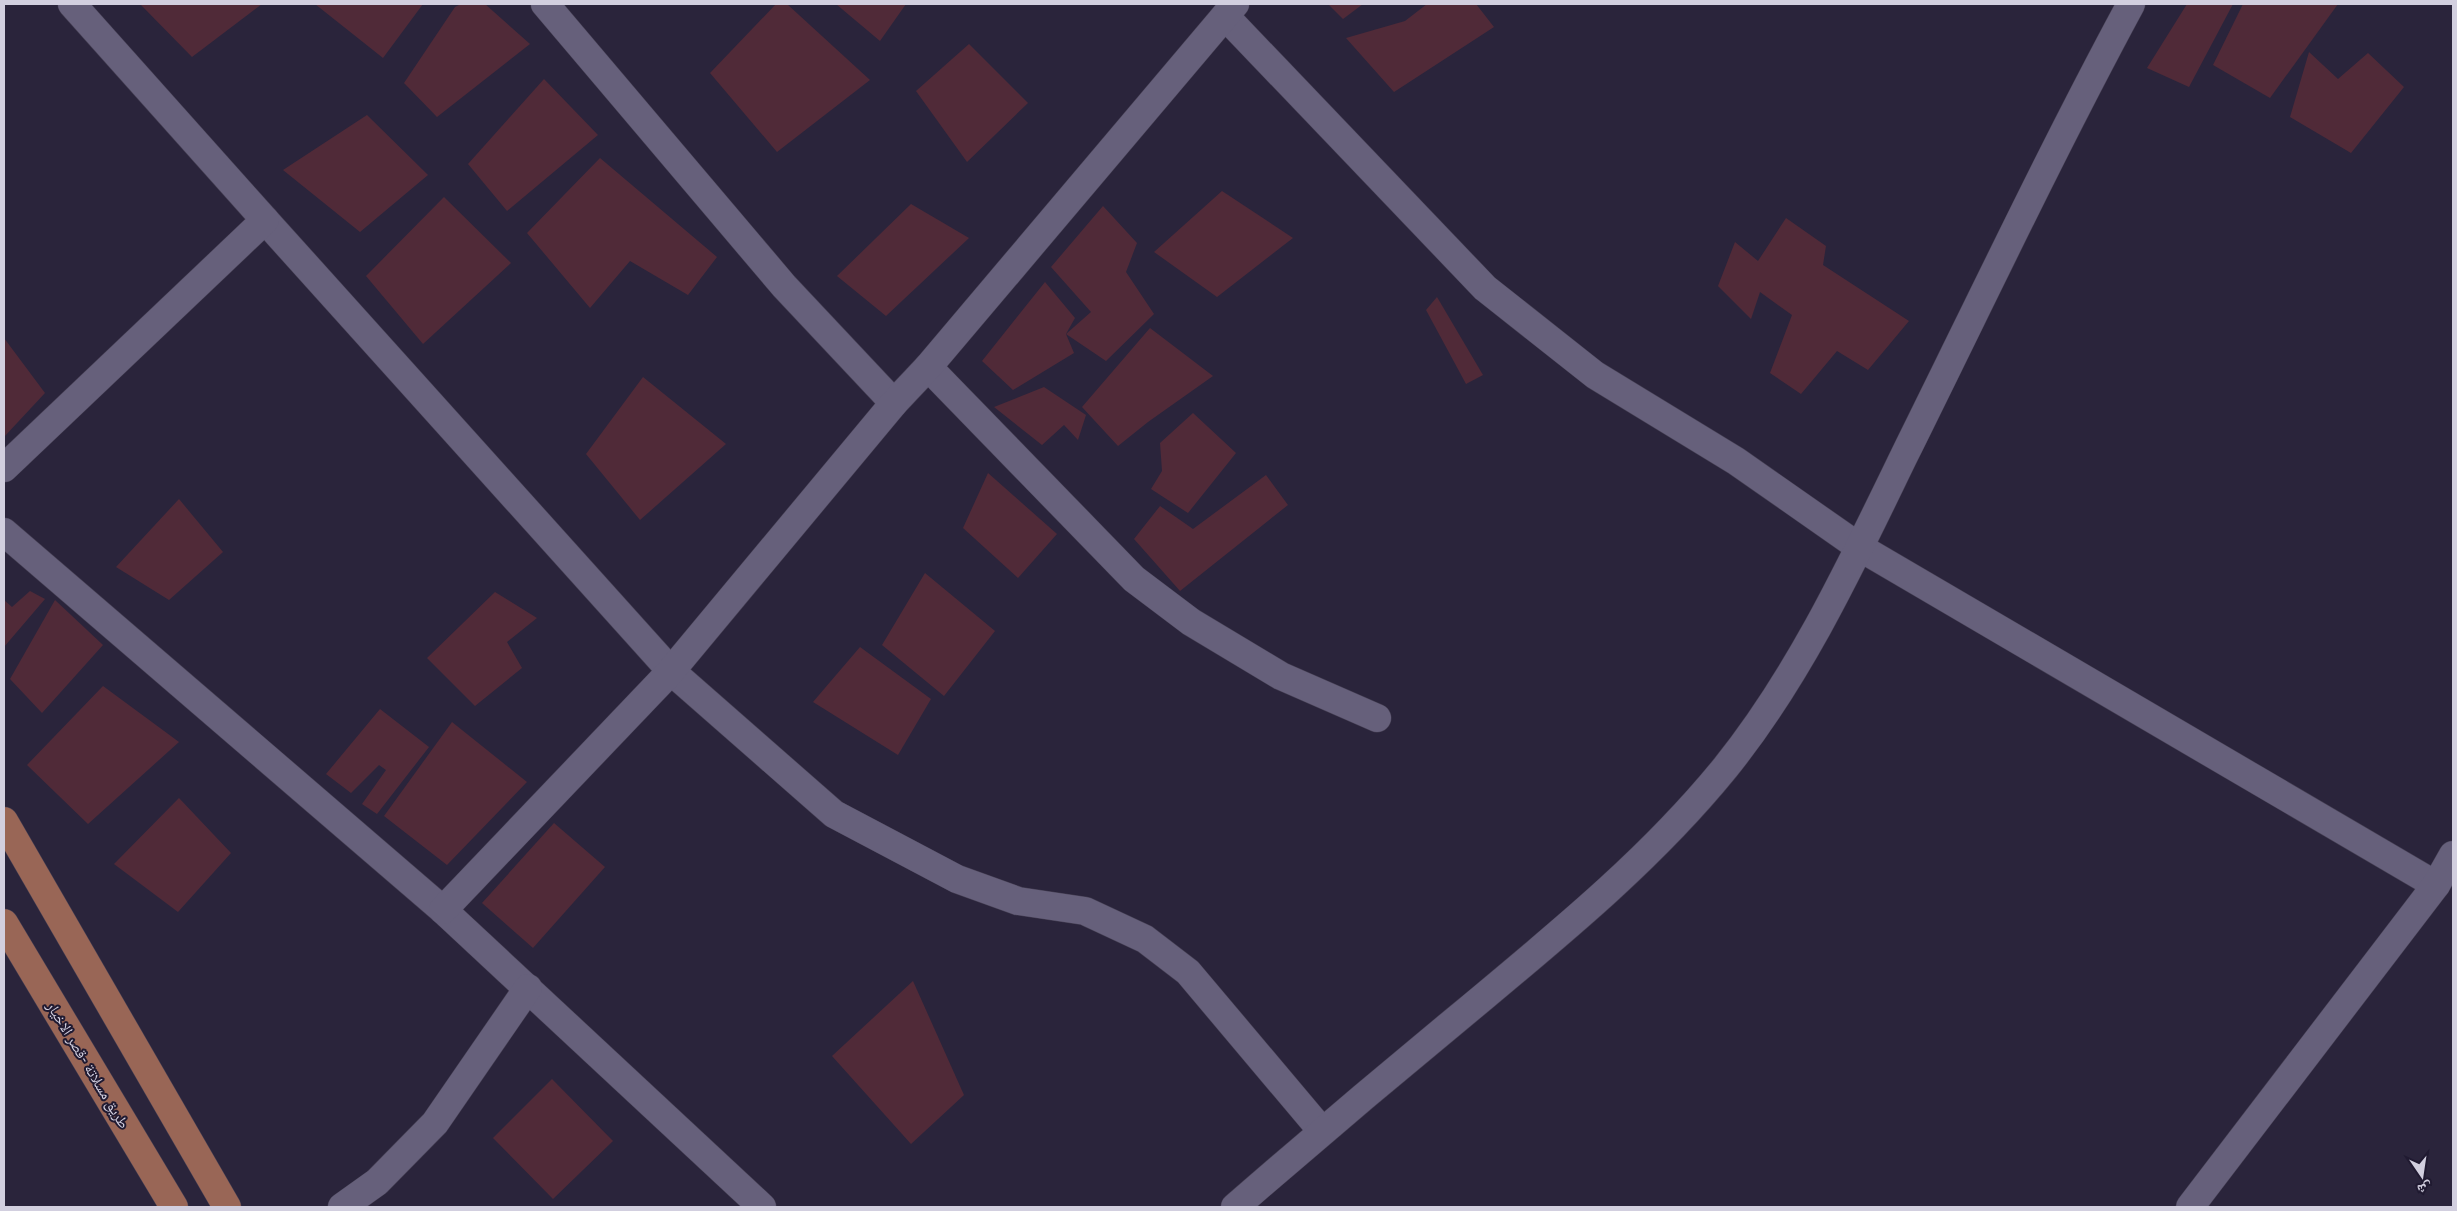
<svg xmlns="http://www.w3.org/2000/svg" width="2457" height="1211" viewBox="0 0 2457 1211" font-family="Overpass,'Noto Naskh Arabic',sans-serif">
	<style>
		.building { fill: #502a38 }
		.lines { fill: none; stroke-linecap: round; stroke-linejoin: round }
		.minor-casing { stroke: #453f53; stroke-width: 29 }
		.primary-casing { stroke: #453f53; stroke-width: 29 }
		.minor { stroke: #66607b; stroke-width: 28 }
		.primary { stroke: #996656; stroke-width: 28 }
		.labels { text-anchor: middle; stroke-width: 4; stroke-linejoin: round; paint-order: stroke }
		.street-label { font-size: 15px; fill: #d2cfdf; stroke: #201a31 }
	</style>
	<rect width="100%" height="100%" fill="#2a243b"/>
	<g class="building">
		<polygon points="140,4 262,4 192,57"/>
		<polygon points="315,4 423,4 383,58"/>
		<polygon points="461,4 485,4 530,44 437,117 404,83 455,7"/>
		<polygon points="776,4 787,4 870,80 777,152 710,73"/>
		<polygon points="836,4 906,4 880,41"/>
		<polygon points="1328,4 1363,4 1343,19"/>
		<polygon points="1427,4 1476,4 1494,27 1394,92 1346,38 1405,21"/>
		<polygon points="2187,4 2233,4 2189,87 2147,68"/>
		<polygon points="2243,4 2338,4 2270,98 2213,65"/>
		<polygon points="969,44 1028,103 967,162 916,91"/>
		<polygon points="2309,52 2338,79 2368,53 2404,87 2351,153 2290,117"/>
		<polygon points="544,79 598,135 507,211 468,164"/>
		<polygon points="367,115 428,175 360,232 283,170"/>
		<polygon points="600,158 717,257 688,295 630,261 590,308 527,233"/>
		<polygon points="1222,191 1293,238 1217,297 1154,252"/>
		<polygon points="444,197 511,263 423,344 366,276"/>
		<polygon points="911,204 969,238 886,316 837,276"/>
		<polygon points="1103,206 1137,243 1126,272 1154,314 1106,361 1066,334 1091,312 1051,267"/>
		<polygon points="1786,218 1826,246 1823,265 1909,321 1868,370 1837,351 1801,394 1770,373 1792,315 1760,292 1751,319 1718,286 1735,242 1758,261"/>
		<polygon points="1045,282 1075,318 1066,334 1074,353 1013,390 982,361"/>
		<polygon points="1437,297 1483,375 1466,384 1426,310"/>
		<polygon points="1150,328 1213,376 1148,422 1118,446 1082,407"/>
		<polygon points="4,338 45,393 4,437"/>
		<polygon points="643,377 726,444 640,520 586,454"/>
		<polygon points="1044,387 1086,415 1078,440 1064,425 1042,445 994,407"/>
		<polygon points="1193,413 1236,453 1188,513 1151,489 1162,471 1160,443"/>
		<polygon points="988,473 1057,534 1018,578 963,528"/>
		<polygon points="1266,475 1288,505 1180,591 1134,539 1160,506 1193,529"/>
		<polygon points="179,499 223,552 169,600 116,567"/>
		<polygon points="925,573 995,631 944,696 882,645"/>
		<polygon points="30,591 45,599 4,647 4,600 12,607"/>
		<polygon points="495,592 537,618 507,642 522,668 475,706 427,658"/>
		<polygon points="55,600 103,645 42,713 10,679"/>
		<polygon points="860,647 931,699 898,755 813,702"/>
		<polygon points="103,686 179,742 88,824 27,765"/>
		<polygon points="380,709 429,747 377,814 362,804 386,770 379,765 351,793 326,774"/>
		<polygon points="452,722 527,782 447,865 384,816"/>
		<polygon points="179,798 231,853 178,912 114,864"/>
		<polygon points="554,823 605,867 533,948 482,903"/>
		<polygon points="913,981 964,1095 911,1144 832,1056"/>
		<polygon points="552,1079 613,1141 553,1199 493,1138"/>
	</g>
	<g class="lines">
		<g class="minor-casing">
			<g id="minor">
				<polyline points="545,4 784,286 894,403"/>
				<polyline points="1225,16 1485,288 1595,375 1736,461 1859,547 2436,885"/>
				<polyline points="265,220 671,671 834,814 957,879 1018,901 1085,911 1145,939 1188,972 1322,1131"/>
				<polyline points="928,367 1134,579 1191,622 1281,676 1377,718"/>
				<polyline points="4,468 265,220 72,4"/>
				<polyline points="4,532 443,910 762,1207"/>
				<polyline points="443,910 671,671 894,403 928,367 1235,4"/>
				<polyline points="342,1207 377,1182 435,1123 528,988"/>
				<path d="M1235,1207C1312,1140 1390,1074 1469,1009C1559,934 1651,859 1725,768C1800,675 1852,563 1904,456C1979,305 2051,152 2131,4"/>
				<polyline points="2190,1207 2436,885 2453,855"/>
			</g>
		</g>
		<g class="primary-casing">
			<g id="primary">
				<polyline points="4,821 227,1207"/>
				<polyline points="4,923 174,1207"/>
			</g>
		</g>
		<use href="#minor" class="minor"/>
		<use href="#primary" class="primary"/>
	</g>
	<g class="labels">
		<g class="street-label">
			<text transform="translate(88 1065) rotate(59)" y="5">طريق مسلاتة -قصر الاخيار</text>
		</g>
	</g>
	<rect width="2457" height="1211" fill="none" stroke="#d2cfdf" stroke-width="10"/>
	<g transform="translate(2422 1176) rotate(167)" stroke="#201a31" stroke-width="4" paint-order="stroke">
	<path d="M0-4L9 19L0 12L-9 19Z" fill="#d2cfdf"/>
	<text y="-8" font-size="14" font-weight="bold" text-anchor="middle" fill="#d2cfdf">ش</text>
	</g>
</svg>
